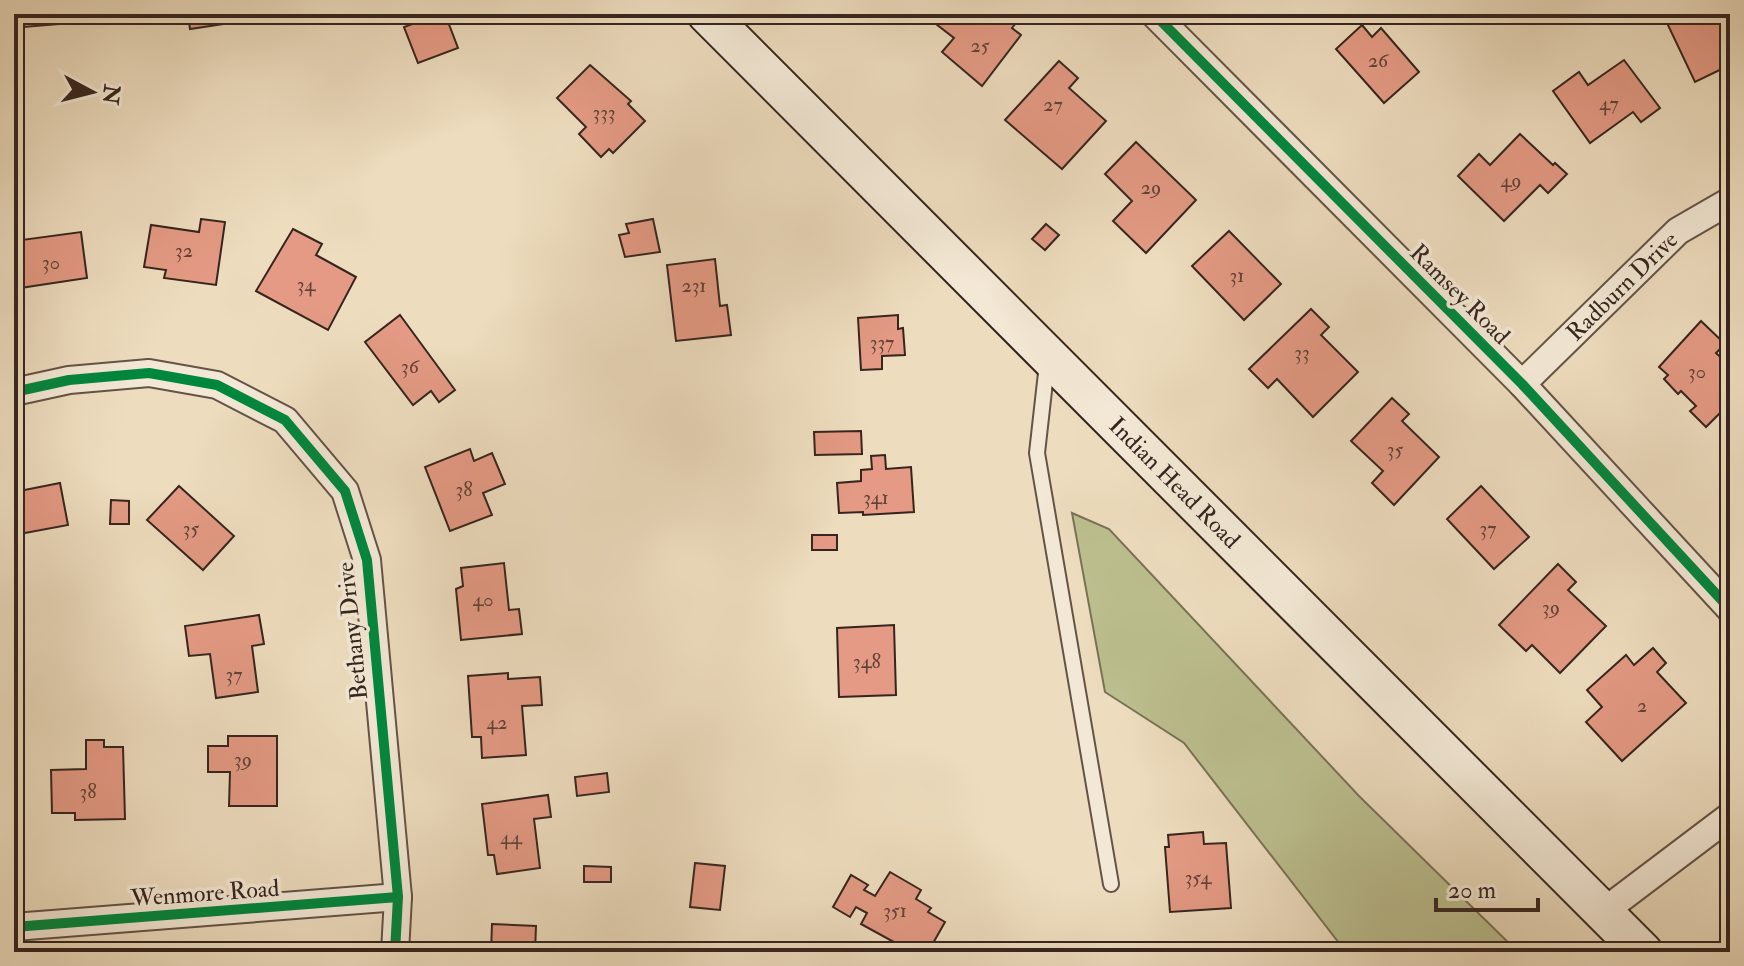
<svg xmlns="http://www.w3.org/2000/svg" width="1744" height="966" viewBox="0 0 1744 966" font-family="'IM FELL Double Pica',serif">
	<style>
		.green { fill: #bcbf8f; stroke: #797257; stroke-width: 2 }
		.building { fill: #e49a84; stroke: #36251f; stroke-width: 2 }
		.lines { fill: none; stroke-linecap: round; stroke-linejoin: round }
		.service-casing { stroke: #645347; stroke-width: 18 }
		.minor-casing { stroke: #645347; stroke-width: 30 }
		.secondary-casing { stroke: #36251f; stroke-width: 42 }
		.service { stroke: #f3e8d5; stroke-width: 14 }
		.minor { stroke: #f3e8d5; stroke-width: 26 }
		.secondary { stroke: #f3e8d5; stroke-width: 38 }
		.cycleway-casing { stroke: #f3e8d5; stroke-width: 15 }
		.cycleway { stroke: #00873e; stroke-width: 10 }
		.labels { text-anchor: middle; stroke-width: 7; stroke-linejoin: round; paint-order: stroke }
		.number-label { font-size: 20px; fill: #624238 }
		.street-label { font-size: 24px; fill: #36251f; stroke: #f3e8d5 }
	</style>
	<rect width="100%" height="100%" fill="#eddcbe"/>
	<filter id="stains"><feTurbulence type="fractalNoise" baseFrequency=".0025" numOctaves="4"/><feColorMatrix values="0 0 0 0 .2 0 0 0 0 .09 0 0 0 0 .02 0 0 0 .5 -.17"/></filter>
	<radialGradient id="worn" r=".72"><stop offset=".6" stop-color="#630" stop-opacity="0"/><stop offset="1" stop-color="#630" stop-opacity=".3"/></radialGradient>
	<polygon class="green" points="1072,513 1109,529 1359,796 1518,952 1346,952 1184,743 1105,692"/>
	<g class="building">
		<polygon points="24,14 81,14 82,22 24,27"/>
		<polygon points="142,14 222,14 224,24 190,29 188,15 143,22"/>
		<polygon points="440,14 445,14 458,48 418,63 404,27"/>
		<polygon points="944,14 1001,14 1003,16 1015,14 1020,18 1012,28 1021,35 982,86 942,52 954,38 936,24"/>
		<polygon points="1686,14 1698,14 1703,24 1713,19 1710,14 1730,14 1730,65 1695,82 1667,23"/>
		<polygon points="1362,25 1372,37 1381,28 1419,72 1384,103 1336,49"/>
		<polygon points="1624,60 1660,108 1641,122 1633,112 1590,143 1553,91 1579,72 1588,85"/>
		<polygon points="1059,61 1078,78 1069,88 1106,121 1062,169 1005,120"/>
		<polygon points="590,65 631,101 628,104 645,121 613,153 609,149 601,157 579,134 586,127 557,98"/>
		<polygon points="1520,134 1553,165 1555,163 1567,174 1548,193 1540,185 1504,221 1458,176 1479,154 1490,165"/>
		<polygon points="1136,142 1196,200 1146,253 1113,221 1132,201 1105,174"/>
		<polygon points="201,219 225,222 216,285 164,278 166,270 144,267 151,225 199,232"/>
		<polygon points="653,219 660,252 625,257 619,235 629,233 626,224"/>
		<polygon points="1046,224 1059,235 1045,250 1032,239"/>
		<polygon points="293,229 322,244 316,255 356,277 328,330 256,291"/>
		<polygon points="1229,231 1281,284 1244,320 1192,266"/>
		<polygon points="81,232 87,278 20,288 14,241"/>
		<polygon points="715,259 720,306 727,305 731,335 676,341 667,265"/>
		<polygon points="1311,309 1329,327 1321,335 1358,372 1313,417 1277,379 1268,388 1249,369"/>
		<polygon points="400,315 455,390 439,402 431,391 413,405 365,342"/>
		<polygon points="898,315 898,329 903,328 905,355 882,356 882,369 861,370 858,318"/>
		<polygon points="1701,321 1725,344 1716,353 1730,366 1730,403 1706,427 1690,411 1696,406 1681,391 1678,394 1664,379 1668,375 1659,367"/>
		<polygon points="1392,398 1409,414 1402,421 1439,457 1394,505 1372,483 1383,471 1351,441"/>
		<polygon points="861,431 862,454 815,455 814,432"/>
		<polygon points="470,449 474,461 492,453 505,484 483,493 492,515 450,531 425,467"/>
		<polygon points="885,455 886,469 911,467 914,512 863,515 863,512 839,513 837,483 861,481 861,470 872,469 871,456"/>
		<polygon points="60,483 68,525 14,535 14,492"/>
		<polygon points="179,486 234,536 203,570 147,520"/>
		<polygon points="1481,486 1529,537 1494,569 1447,519"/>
		<polygon points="111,500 129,501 129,524 110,524"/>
		<rect x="812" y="535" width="25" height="15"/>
		<polygon points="504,563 509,610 519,609 522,634 461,640 456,589 463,586 461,568"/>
		<polygon points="1558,564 1576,582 1568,590 1606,626 1560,673 1532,645 1526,651 1499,625"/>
		<polygon points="259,615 264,644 252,646 258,692 216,698 210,654 189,656 185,626"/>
		<polygon points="894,625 896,695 839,697 837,628"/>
		<polygon points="1653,648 1666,663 1657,672 1686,703 1622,761 1586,722 1602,707 1587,690 1626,655 1634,665"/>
		<polygon points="508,673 508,679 540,677 542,705 522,706 526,755 482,758 481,737 472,737 468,676"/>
		<polygon points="228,736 277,736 277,806 229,806 230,772 208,772 208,746 228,746"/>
		<polygon points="86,740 104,740 104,747 123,747 125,819 75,820 75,813 52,813 51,770 86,769"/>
		<polygon points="607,773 609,792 577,796 575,777"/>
		<polygon points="548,795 551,817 534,819 540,868 497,874 494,855 488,855 482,804"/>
		<polygon points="1203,832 1204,844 1226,843 1231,908 1170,912 1165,847 1169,847 1168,835"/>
		<polygon points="695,863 725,866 720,910 690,907"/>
		<polygon points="584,866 611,867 611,882 584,882"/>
		<polygon points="890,872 921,890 916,899 931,908 928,912 945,922 928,952 912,952 861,924 867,913 856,907 850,917 833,907 851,875 868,885 864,890 875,896"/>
		<polygon points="492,924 536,926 535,952 491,952"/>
	</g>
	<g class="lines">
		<g class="service-casing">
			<polyline id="service" points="1047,364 1037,453 1111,884"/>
		</g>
		<g class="minor-casing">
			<g id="minor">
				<polyline points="1154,14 1522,384 1730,609"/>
				<path id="s1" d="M1522,384L1678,231L1730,201"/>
				<polyline points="14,392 69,380 149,373 217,385 285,420 345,491 367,560 398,897 395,952"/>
				<polyline points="1603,912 1730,816"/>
				<polyline points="14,927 398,897"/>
			</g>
		</g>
		<g class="secondary-casing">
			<g id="secondary">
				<path id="s2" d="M707,14L1643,952"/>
			</g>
		</g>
		<use href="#service" class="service"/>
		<use href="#minor" class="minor"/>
		<use href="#secondary" class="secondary"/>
		<g class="cycleway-casing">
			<g id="cycleway">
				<polyline points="1154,14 1522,384 1730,609"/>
				<polyline points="14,392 69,380 149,373 217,385 285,420 345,491 367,560 398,897 395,952"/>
				<polyline points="14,927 398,897"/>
			</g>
		</g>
		<use href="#cycleway" class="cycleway"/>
	</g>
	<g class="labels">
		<g class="number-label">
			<text x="980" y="52">25</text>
			<text x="1378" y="67">26</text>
			<text x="1609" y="110">47</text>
			<text x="1053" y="111">27</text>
			<text x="604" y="119">333</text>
			<text x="1511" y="187">49</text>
			<text x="1151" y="194">29</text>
			<text x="184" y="257">32</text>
			<text x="51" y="269">30</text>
			<text x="1237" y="282">31</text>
			<text x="306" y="291">34</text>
			<text x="694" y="292">231</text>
			<text x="882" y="349">337</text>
			<text x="1302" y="359">33</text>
			<text x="410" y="373">36</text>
			<text x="1697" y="378">30</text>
			<text x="1395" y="456">35</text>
			<text x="464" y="496">38</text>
			<text x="876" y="504">341</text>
			<text x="191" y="535">35</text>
			<text x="1488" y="535">37</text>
			<text x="483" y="606">40</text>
			<text x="1551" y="614">39</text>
			<text x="867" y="668">348</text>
			<text x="234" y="681">37</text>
			<text x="1642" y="712">2</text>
			<text x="497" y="729">42</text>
			<text x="243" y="766">39</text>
			<text x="88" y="798">38</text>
			<text x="511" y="844">44</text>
			<text x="1198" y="884">354</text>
			<text x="895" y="917">351</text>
		</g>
		<g class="street-label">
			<text dy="8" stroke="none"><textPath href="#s1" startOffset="140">Radburn Drive</textPath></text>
			<text transform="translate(1460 294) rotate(45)" y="8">Ramsey Road</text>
			<text dy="8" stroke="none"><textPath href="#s2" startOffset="662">Indian Head Road</textPath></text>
			<text transform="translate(352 631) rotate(-96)" y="8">Bethany Drive</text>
			<text transform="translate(205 893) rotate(-4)" y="8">Wenmore Road</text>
		</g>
	</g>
	<rect width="1744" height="966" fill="none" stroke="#eddcbe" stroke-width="48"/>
	<rect x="16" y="16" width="1712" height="934" fill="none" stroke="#36251f" stroke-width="4"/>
	<rect x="24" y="24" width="1696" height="918" fill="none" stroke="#36251f" stroke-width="2"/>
	<g transform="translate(92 92) rotate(97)" stroke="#f3e8d5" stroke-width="6" paint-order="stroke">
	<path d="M0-6L14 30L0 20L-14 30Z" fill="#36251f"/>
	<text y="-12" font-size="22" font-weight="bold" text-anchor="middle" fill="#36251f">N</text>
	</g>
	<path d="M1436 898v12h102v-12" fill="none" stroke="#36251f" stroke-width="4"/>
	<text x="1448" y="898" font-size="24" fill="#36251f" stroke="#f3e8d5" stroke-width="6" paint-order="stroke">20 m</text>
	<rect width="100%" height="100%" filter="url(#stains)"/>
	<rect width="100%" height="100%" fill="url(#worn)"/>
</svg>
